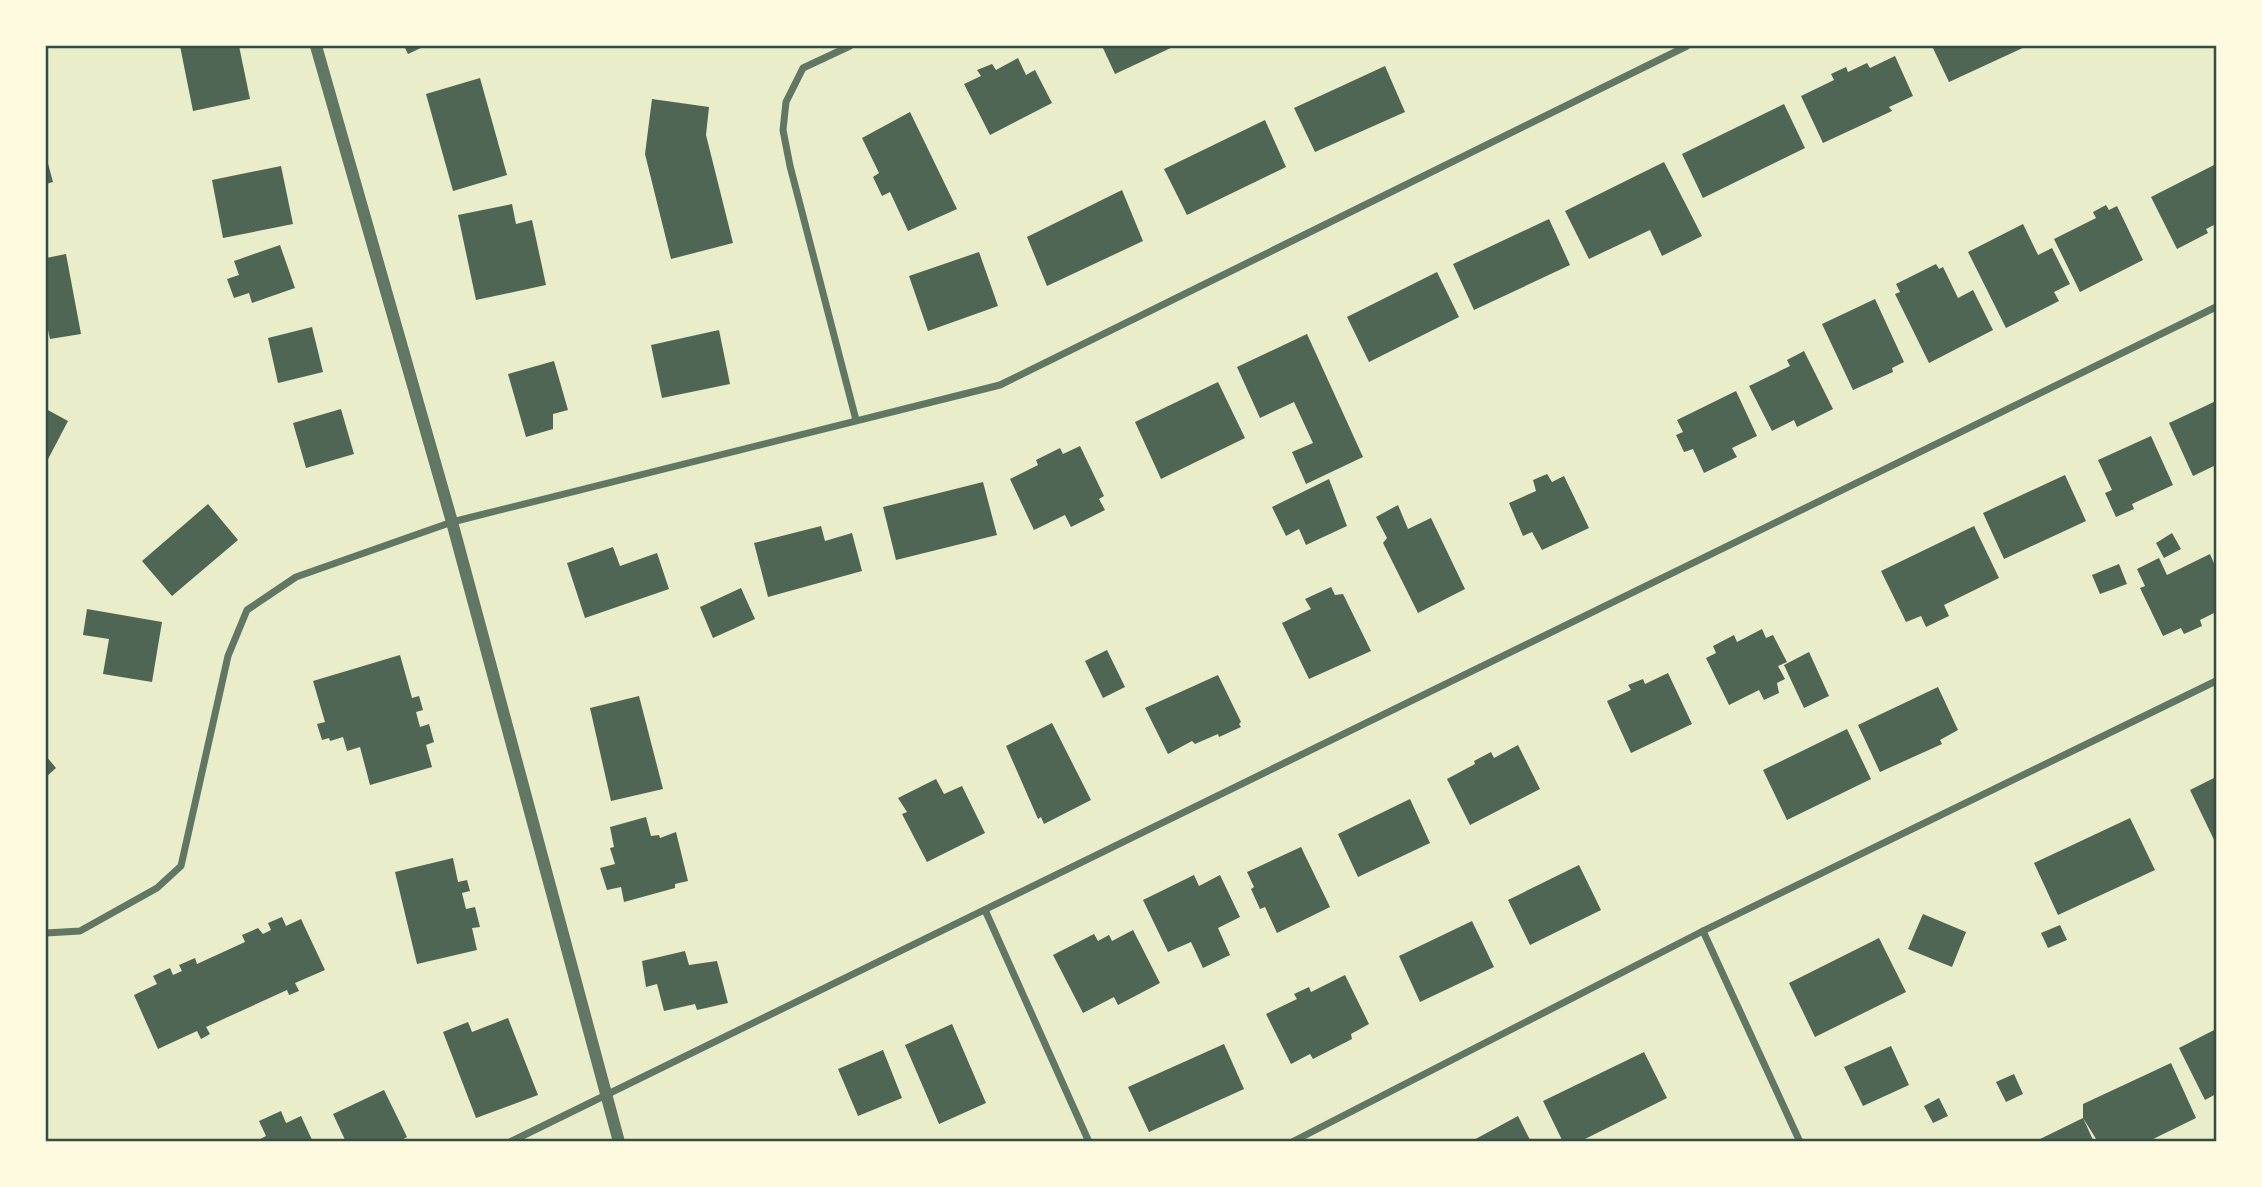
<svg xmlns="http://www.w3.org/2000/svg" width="2262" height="1187" viewBox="0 0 2262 1187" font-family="Cabin,sans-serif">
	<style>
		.building { fill: #4f6655 }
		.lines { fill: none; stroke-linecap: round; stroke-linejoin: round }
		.minor { stroke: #617663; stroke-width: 7 }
		.tertiary { stroke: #617663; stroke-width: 12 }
		.neatline { fill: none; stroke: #344e41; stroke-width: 2.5 }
	</style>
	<rect width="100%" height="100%" fill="#e9edc9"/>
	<g class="building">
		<polygon points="180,46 239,46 250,99 193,111"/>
		<polygon points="404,46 425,46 408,54"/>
		<polygon points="1102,46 1175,46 1115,74"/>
		<polygon points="1932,46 2027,46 1949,82"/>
		<polygon points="1895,56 1913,96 1889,107 1892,111 1823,143 1801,96 1834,80 1831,74 1846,67 1848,72 1867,63 1870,68"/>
		<polygon points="1018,58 1026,75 1035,70 1052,103 990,135 964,84 981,76 977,70 992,64 996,70"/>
		<polygon points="1385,66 1405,112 1315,152 1294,108"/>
		<polygon points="480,78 507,175 453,191 426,94"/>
		<polygon points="652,99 709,107 706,135 733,243 671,259 645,154"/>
		<polygon points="1784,104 1805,148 1703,198 1682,154"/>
		<polygon points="910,112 957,209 908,231 890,192 882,196 873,177 879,173 862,138"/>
		<polygon points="1265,120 1286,167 1187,215 1164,169"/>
		<polygon points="46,156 53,182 46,184"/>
		<polygon points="1664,162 1702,236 1662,256 1650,230 1589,259 1565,211"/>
		<polygon points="2216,164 2216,224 2206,229 2208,233 2177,249 2151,197"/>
		<polygon points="281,166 293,224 223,238 212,180"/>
		<polygon points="1122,190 1143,241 1047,286 1027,237"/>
		<polygon points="512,204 516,224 532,220 546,285 476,300 458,215"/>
		<polygon points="2106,205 2109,210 2117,206 2143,260 2080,292 2054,239 2096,218 2093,212"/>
		<polygon points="1549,219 1570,265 1474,310 1453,264"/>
		<polygon points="2023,224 2038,255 2052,248 2070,284 2054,292 2059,301 2006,328 1968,252"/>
		<polygon points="280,245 295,288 252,303 249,293 234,298 227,279 239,275 234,261"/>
		<polygon points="979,252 998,306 928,331 909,276"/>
		<polygon points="66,254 81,334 50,339 46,321 46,258"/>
		<polygon points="1936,264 1939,269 1943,267 1958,298 1973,290 1993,330 1929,363 1895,294 1900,292 1896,284"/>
		<polygon points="1437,272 1459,317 1369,362 1347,317"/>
		<polygon points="1875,299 1904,362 1892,368 1893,372 1853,390 1822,324"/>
		<polygon points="312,327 323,372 278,383 268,338"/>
		<polygon points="719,330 730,384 662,398 651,345"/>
		<polygon points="1307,334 1363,457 1306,484 1292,452 1313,443 1294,402 1260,418 1237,367"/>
		<polygon points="1804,351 1833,409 1797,427 1794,420 1772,431 1749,386 1790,366 1787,360"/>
		<polygon points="554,361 568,410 553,414 553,429 526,437 508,374"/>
		<polygon points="1218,382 1245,438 1161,479 1135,422"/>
		<polygon points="1736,391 1757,436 1732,448 1737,457 1704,473 1693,449 1684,452 1676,435 1683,432 1677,420"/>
		<polygon points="2216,401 2216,465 2193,476 2169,423"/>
		<polygon points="46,409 68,421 46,463"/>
		<polygon points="341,409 354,454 306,468 293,423"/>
		<polygon points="2151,436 2173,485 2132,504 2134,509 2116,517 2105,493 2112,490 2098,460"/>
		<polygon points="1080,446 1104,496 1099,499 1105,510 1071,527 1065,515 1034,530 1010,479 1038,465 1036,460 1060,448 1063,454"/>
		<polygon points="1547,474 1552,482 1564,476 1589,528 1542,550 1532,532 1523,536 1509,503 1536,491 1533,480"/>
		<polygon points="2065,475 2086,521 2004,559 1983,513"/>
		<polygon points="1329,479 1347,526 1306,545 1299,529 1286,536 1272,507"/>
		<polygon points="983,482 997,535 896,560 883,507"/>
		<polygon points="208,504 238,540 172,596 142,561"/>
		<polygon points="1398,505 1408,529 1431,518 1465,589 1418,613 1383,543 1387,538 1376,517"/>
		<polygon points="821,526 825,541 852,533 862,571 768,597 754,543"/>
		<polygon points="1974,526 1999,578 1944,605 1949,616 1926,627 1921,616 1906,622 1881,571"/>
		<polygon points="2172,533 2181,549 2164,558 2156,543"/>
		<polygon points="613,547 620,566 657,553 669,589 585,618 567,563"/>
		<polygon points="2210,554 2216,568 2216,612 2200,620 2202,626 2184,634 2181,628 2163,636 2140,588 2145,586 2137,569 2159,558 2167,575"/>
		<polygon points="2119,564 2127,584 2100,594 2092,575"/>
		<polygon points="1331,587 1335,595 1343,594 1371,651 1309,679 1282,623 1311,609 1305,599"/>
		<polygon points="741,588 755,619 713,638 700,607"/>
		<polygon points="87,609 162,622 152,682 103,674 109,639 83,635"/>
		<polygon points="1762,629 1766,638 1773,635 1787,662 1778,666 1785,679 1777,683 1779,693 1764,700 1759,690 1729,705 1706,658 1716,653 1713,646 1734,635 1737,642"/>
		<polygon points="1107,650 1125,687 1103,698 1085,661"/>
		<polygon points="1809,652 1829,696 1804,708 1784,665"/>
		<polygon points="400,655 412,698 419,696 423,710 416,712 420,727 429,724 434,742 426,745 432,767 370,785 360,747 347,751 343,737 330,741 329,738 322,740 317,724 325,722 313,681"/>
		<polygon points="1668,673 1692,724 1631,753 1607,701 1631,690 1628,685 1643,679 1645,684"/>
		<polygon points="1218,675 1241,722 1239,724 1241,727 1219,737 1218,734 1195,744 1192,741 1168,754 1145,708"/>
		<polygon points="1938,687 1958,730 1940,740 1942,744 1880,772 1858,725"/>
		<polygon points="639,696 663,789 611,801 590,708"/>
		<polygon points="1052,723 1091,800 1044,824 1041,817 1038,819 1006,746"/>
		<polygon points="1847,729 1871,779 1787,820 1763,770"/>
		<polygon points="1518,745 1540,789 1470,825 1447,779 1475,764 1474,761 1491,752 1494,758"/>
		<polygon points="46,756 56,768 46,777"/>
		<polygon points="2216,777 2216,844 2190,790"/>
		<polygon points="936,779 944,794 962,786 985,833 927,862 902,814 907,812 898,798"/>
		<polygon points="1410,799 1430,843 1358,877 1338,834"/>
		<polygon points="646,817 651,836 659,835 660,838 676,832 688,881 675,884 675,888 624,902 621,887 607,890 600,868 615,864 610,848 614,847 610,827"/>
		<polygon points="2130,818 2155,870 2058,915 2034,863"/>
		<polygon points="1301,847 1330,907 1277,933 1265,907 1260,909 1251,889 1254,887 1247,872"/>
		<polygon points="453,858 458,882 467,880 470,891 462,893 466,909 475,907 480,927 472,928 477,950 417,964 395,872"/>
		<polygon points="1579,865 1601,910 1530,945 1508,900"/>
		<polygon points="1194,875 1199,886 1220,875 1240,917 1218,928 1230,955 1203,968 1191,942 1168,952 1143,900"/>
		<polygon points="1923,914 1966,932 1952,967 1908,949"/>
		<polygon points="282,917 286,926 301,919 325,970 295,983 299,991 289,995 287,990 206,1027 210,1034 201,1039 197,1031 158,1049 134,995 157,984 153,976 170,968 173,975 182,971 179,965 195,958 197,964 245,942 242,935 258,928 263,934 271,930 268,923"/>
		<polygon points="1472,921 1494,967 1420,1002 1399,956"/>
		<polygon points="2060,925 2067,940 2048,948 2041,933"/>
		<polygon points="1133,930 1160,983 1118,1005 1114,997 1083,1013 1053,955 1094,934 1098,941 1109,935 1112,941"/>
		<polygon points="1879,938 1906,992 1815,1037 1789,983"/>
		<polygon points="685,951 689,965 717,961 728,1003 697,1010 695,1004 664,1011 657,984 646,987 642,961"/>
		<polygon points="1345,975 1369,1024 1351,1034 1352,1039 1313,1059 1310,1054 1291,1064 1266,1014 1297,999 1294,994 1309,987 1311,992"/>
		<polygon points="508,1018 538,1095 476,1118 443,1032 468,1022 472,1032"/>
		<polygon points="952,1024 986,1103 939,1124 905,1045"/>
		<polygon points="2216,1029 2216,1094 2205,1100 2179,1048"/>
		<polygon points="1224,1044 1244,1089 1149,1132 1128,1087"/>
		<polygon points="1891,1046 1909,1085 1863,1106 1844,1067"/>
		<polygon points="883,1050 902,1098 858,1116 838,1069"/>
		<polygon points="1644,1052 1667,1098 1579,1142 1563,1142 1543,1101"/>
		<polygon points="2171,1063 2196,1118 2147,1142 2098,1142 2083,1118 2094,1142 2034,1142 2083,1118 2083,1104"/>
		<polygon points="2014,1074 2023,1094 2006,1102 1996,1082"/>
		<polygon points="384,1090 407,1137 398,1142 346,1142 333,1114"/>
		<polygon points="1939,1098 1948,1116 1933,1123 1924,1106"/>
		<polygon points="281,1111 286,1123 301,1116 313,1142 255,1142 266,1136 259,1121"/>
		<polygon points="1518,1116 1531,1142 1470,1142"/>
	</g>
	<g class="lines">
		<g class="minor">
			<polyline points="850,46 803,68 786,102 783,130 790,166 856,420"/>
			<polyline points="985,910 1089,1142"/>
			<polyline points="1703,931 1800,1142"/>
			<polyline points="46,933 80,931 157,888 181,866 228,656 247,610 296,577 452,522 1000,385 1687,46"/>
			<polyline points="510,1142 2216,307"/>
			<polyline points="1292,1142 1703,931 2216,681"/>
		</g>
		<polyline class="tertiary" points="316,46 452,522 619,1142"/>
	</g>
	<rect width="2262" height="1187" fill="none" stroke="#fefae0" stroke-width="94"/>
	<rect x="47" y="47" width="2168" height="1093" class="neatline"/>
</svg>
